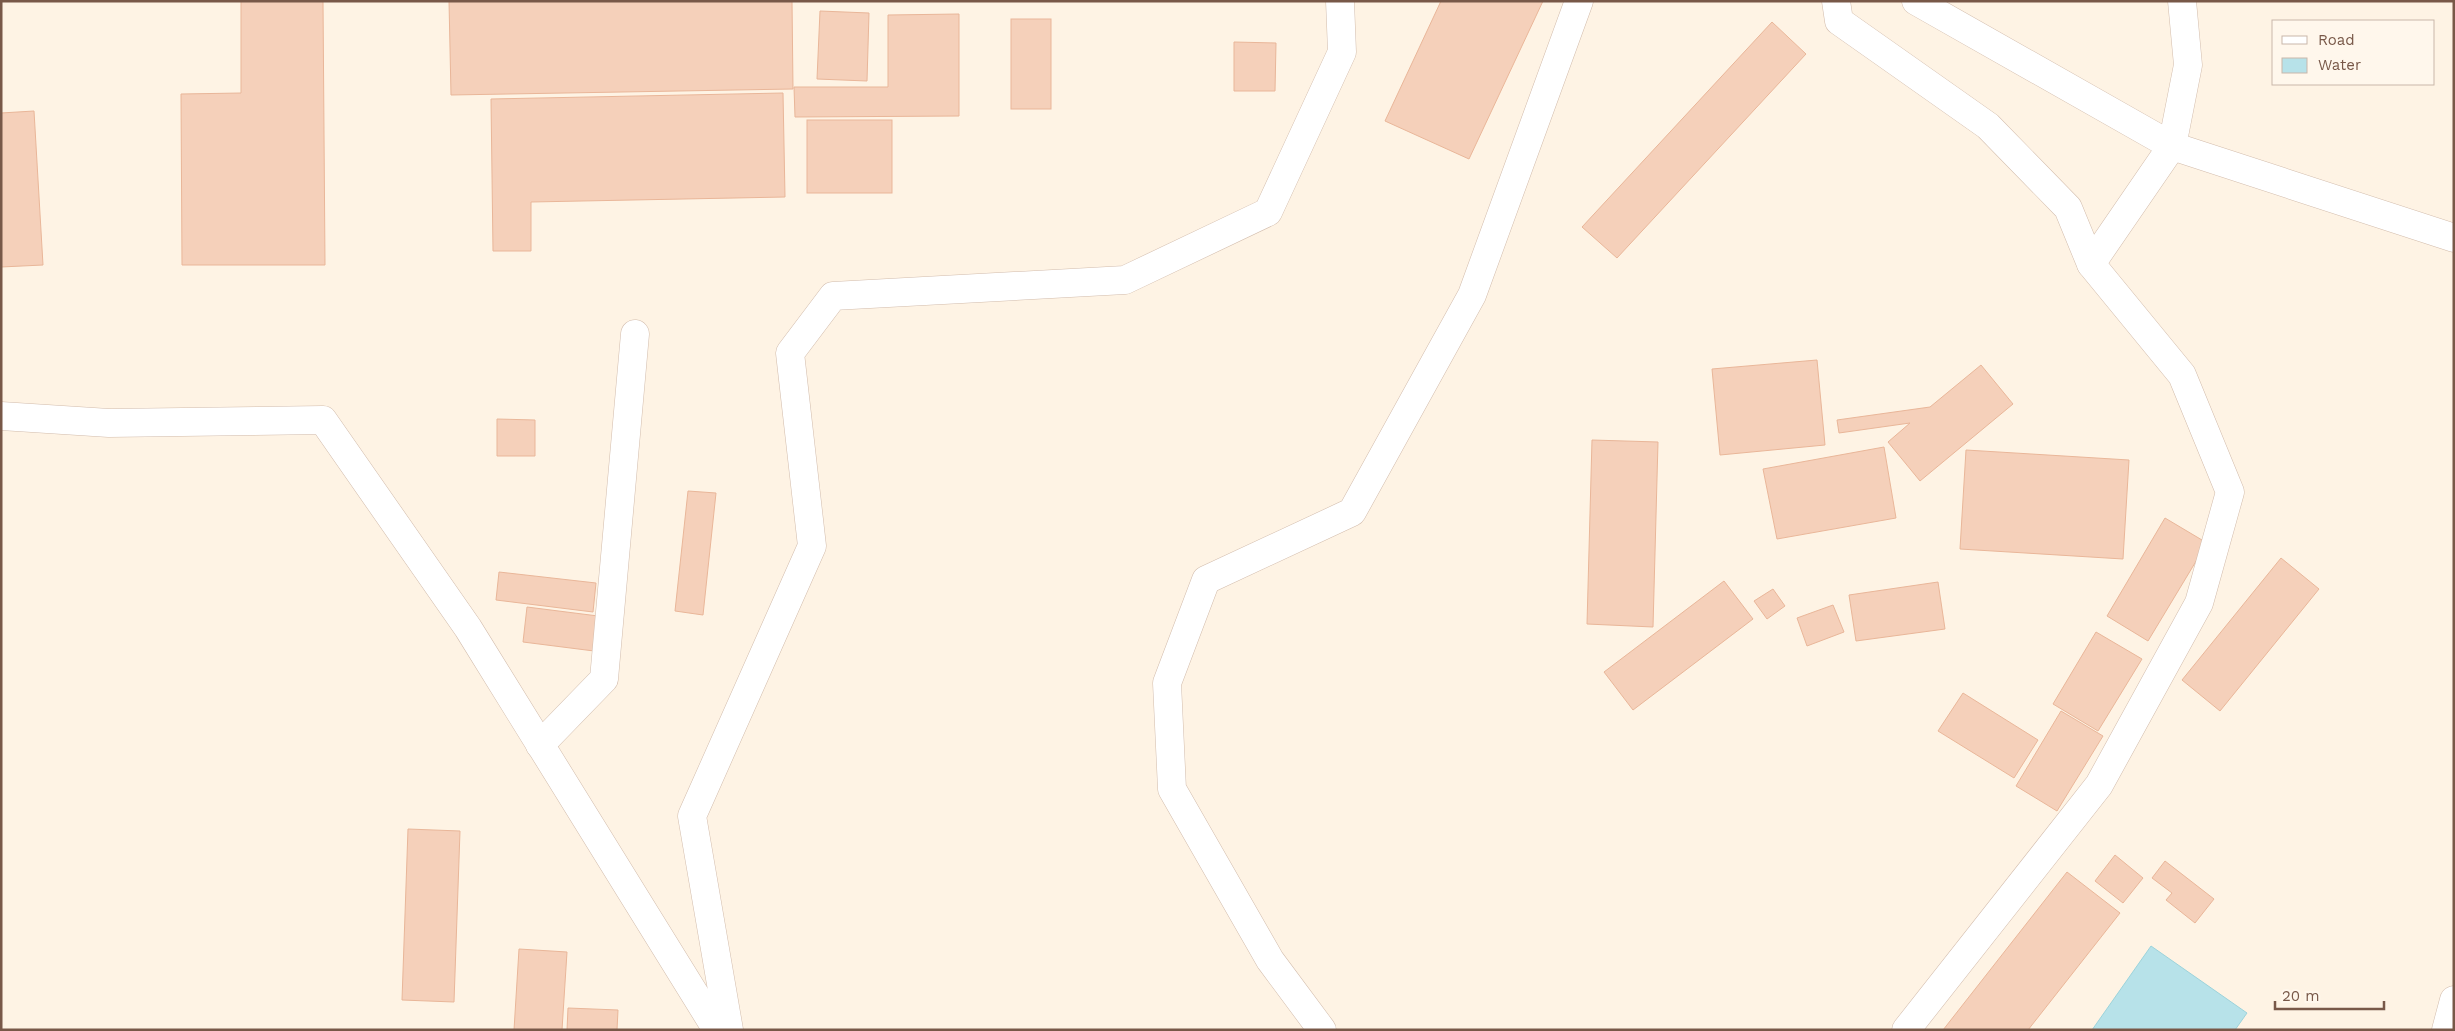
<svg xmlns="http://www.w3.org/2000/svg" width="2455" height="1031" viewBox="0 0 2455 1031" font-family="'Work Sans',sans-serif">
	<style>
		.water { fill: #b7e2e9; stroke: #9cd3db }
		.building { fill: #f5d0ba; stroke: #e9b699 }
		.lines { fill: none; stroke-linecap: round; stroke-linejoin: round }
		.minor-casing { stroke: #d2bcac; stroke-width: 29 }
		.minor { stroke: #fff; stroke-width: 28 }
	</style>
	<rect width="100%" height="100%" fill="#fef3e4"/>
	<polygon class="water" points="2151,946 2247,1013 2235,1030 2092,1030"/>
	<g class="building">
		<polygon points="241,1 323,1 325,265 182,265 181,94 241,93"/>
		<polygon points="449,1 792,1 793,89 451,95"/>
		<polygon points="1441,1 1543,1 1469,159 1385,121"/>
		<polygon points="820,11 869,13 867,81 817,79"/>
		<polygon points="959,14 959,116 795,117 794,87 888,87 888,15"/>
		<rect x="1011" y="19" width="40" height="90"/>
		<polygon points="1772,22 1806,54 1617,258 1582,227"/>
		<polygon points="1234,42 1276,43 1275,91 1234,91"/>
		<polygon points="783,93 785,197 531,202 531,251 493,251 491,99"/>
		<polygon points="34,111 43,265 1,267 1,113"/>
		<rect x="807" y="120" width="85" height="73"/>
		<polygon points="1817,360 1825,445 1720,455 1712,369"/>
		<polygon points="1981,365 2013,404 1920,481 1888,442 1910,423 1839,433 1837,420 1930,407"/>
		<polygon points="497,419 535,420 535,456 497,456"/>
		<polygon points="1592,440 1658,442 1653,627 1587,624"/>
		<polygon points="1884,447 1896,518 1777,539 1763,469"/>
		<polygon points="1966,450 2129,460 2123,559 1960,549"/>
		<polygon points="688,491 716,493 703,615 675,611"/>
		<polygon points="2165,518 2207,543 2148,641 2107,616"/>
		<polygon points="2281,558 2319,589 2220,711 2182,680"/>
		<polygon points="499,572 596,583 593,612 496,600"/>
		<polygon points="1724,581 1753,619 1633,710 1604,672"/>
		<polygon points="1938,582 1945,629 1856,641 1849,595"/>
		<polygon points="1773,589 1785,606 1767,619 1754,601"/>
		<polygon points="1833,605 1844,632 1807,646 1797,618"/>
		<polygon points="527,607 598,616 594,651 523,642"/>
		<polygon points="2096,632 2142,659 2098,731 2053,704"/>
		<polygon points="1963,693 2038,740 2014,778 1938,731"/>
		<polygon points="2061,711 2103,736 2057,811 2016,786"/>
		<polygon points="408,829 460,831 454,1002 402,1000"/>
		<polygon points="2115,855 2143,878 2123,903 2095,881"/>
		<polygon points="2165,861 2214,899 2195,923 2166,900 2172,893 2152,878"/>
		<polygon points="2067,872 2120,913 2028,1030 1943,1030"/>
		<polygon points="519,949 567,952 562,1030 514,1030"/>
		<polygon points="568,1008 618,1010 617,1030 567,1030"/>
	</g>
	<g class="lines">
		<g class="minor-casing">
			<g id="minor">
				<polyline points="1836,1 1839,21 1988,126 2068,208 2091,264"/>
				<polyline points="1916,1 2172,146 2454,238"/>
				<polyline points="1,416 109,423 323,420 468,628 717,1030"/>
				<polyline points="540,745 604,679 635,334"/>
				<polyline points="729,1030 692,816 812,546 790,353 833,296 1125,280 1268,212 1342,52 1340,1"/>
				<polyline points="1322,1030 1270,960 1172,789 1167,683 1206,580 1352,512 1472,295 1579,1"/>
				<polyline points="1906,1030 2099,785 2199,603 2230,492 2182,375 2091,264 2172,146 2188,65 2182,1"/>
				<polyline points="2446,1030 2454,1000"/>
			</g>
		</g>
		<use href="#minor" class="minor"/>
	</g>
	<rect width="2455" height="1031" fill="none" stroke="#785848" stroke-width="5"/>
	<rect x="2272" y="20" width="162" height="65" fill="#fff7ec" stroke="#c9b7aa"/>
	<rect x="2282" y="36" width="25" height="8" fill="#ffffff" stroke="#c9b7aa"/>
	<text x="2318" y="45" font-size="15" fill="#785848">Road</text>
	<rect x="2282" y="58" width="25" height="15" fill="#b7e2e9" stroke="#c9b7aa"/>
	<text x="2318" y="70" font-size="15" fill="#785848">Water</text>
	<path d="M2275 1001v8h109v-8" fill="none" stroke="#785848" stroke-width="2.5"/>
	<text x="2282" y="1001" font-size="15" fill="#785848" stroke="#fff7ec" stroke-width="4" paint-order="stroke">20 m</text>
</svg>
